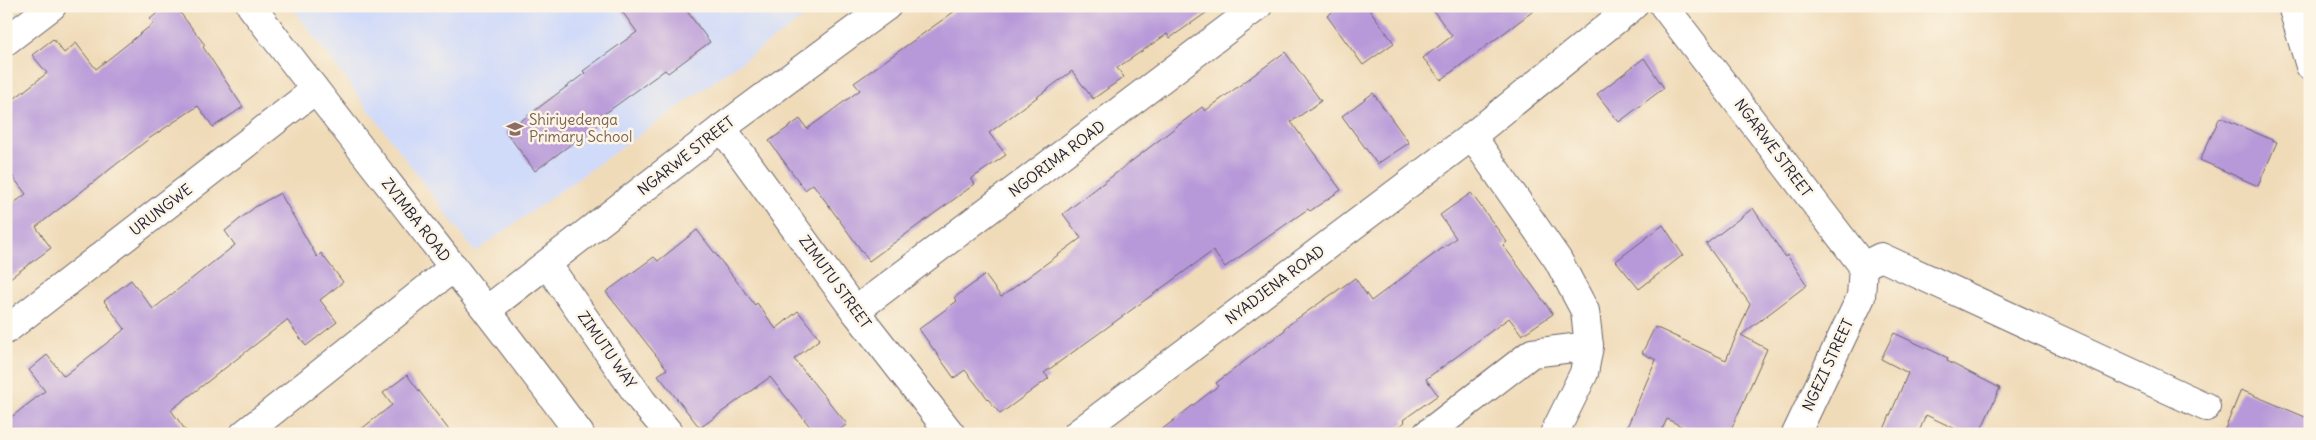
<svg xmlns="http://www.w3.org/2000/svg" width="2316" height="440" viewBox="0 0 2316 440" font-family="Delius,sans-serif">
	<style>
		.built { fill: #d0daf9 }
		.building { fill: #b799d9 }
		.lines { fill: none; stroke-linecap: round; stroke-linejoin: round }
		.minor-casing { stroke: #6a6367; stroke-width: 30 }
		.minor { stroke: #fff; stroke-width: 28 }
		.labels { text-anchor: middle; stroke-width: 5; stroke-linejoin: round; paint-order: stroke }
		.education-label { font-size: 15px; fill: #785e54; stroke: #fcf5e5; text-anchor: start }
		.street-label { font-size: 15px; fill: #22223b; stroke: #fcf5e5 }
	</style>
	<rect width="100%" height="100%" fill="#fcf5e5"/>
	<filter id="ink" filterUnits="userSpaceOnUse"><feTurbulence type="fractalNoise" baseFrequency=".02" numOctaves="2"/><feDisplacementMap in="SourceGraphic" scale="10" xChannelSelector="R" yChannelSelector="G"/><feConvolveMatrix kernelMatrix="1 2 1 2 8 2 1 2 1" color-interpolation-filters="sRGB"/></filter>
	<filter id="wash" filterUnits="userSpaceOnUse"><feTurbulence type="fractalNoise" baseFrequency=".0096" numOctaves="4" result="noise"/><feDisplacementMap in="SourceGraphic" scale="20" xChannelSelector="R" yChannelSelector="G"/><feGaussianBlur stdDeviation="1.12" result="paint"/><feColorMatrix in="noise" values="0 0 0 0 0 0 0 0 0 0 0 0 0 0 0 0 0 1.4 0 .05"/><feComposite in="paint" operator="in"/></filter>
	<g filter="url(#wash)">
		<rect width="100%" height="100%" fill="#f0dbb9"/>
		<polygon class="built" points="291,6 820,6 475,252"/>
		<g id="blocks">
			<g class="building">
				<polygon points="166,6 175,6 205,45 203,47 243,107 213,127 198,106 150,138 36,227 51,248 6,281 6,209 26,194 6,168 6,105 47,73 32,55 53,39 64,53 76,43 96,69 154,23 150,19"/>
				<polygon points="618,6 683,6 710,42 668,73 665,70 592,123 594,127 535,171 506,132 585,73 583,71 637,32"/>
				<polygon points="962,6 1216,6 1170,38 1167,34 1117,68 1124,77 1093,99 1072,71 989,133 1006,155 971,179 975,184 869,261 813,184 805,190 769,141 800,119 807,129 860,90 854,83"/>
				<polygon points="1340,6 1367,6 1394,43 1363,65 1327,16"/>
				<polygon points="1430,6 1540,6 1441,80 1423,58 1452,36"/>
				<polygon points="1285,52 1321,101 1291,122 1341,190 1310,211 1308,209 1225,267 1213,251 1044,373 1049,378 1000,414 965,370 954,378 919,329 957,301 954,298 985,275 1001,297 1081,238 1063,214 1202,107 1205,111"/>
				<polygon points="1644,58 1664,88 1619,122 1597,94"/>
				<polygon points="1373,93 1409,143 1377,164 1342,116"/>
				<polygon points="2220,117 2277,142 2258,186 2200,160"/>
				<polygon points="280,193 317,257 321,253 343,282 320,300 337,322 306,346 287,320 171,410 188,434 6,434 6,421 45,391 29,370 47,355 64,376 125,329 104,301 131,280 153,309 235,245 225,231 255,207"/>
				<polygon points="1471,193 1507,242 1503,245 1553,314 1522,335 1509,318 1426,379 1438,395 1403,420 1405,422 1388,434 1156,434 1218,386 1216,383 1285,330 1284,328 1355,278 1371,301 1456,238 1440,215"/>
				<polygon points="1753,208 1785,257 1787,255 1807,285 1741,335 1767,349 1729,434 1697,434 1667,419 1660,434 1624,434 1656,360 1642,353 1655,327 1726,360 1750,304 1706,244"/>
				<polygon points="1663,225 1683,255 1639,289 1616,261"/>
				<polygon points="697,230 755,305 757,303 776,329 798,311 820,339 794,359 847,424 835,434 816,434 770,377 700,428 658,375 667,369 606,292 654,257 658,261"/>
				<polygon points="1894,333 1948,358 1947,361 2000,388 1979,434 1966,434 1926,415 1918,434 1882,434 1908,373 1881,359"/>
				<polygon points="407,375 452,434 355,434 392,405 383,393"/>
				<polygon points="2241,390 2310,419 2310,434 2223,434"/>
			</g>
		</g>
	</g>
	<g filter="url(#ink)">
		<use href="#blocks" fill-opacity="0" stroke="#6a6367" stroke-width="1"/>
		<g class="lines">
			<g class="minor-casing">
				<g id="minor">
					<path d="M251,6C360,150 473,289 580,434"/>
					<polyline points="1664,6 1863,266 1861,297 1796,434"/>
					<polyline points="2292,6 2310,66"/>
					<polyline points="6,41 52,6"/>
					<polyline points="722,128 855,311 951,434"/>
					<polyline points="1472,136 1558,260 1585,311 1589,346 1584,373 1554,434"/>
					<polyline points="547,264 642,401 670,434"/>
					<polyline points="1863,266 1881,257 2206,407"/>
					<polyline points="488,309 722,128 887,6"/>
					<polyline points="855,311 1258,6"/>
					<polyline points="6,330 315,90"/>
					<polyline points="244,434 454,267"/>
					<polyline points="1077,434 1472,136 1633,6"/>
					<polyline points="1427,434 1532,353 1589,346"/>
				</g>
			</g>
			<use href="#minor" class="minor"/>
		</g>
	</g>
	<defs>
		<g id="school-bare" transform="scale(1.35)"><path d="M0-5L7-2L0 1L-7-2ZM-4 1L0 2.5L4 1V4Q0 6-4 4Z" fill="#8d6e63" stroke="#fcf5e5" stroke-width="2.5" paint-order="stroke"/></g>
	</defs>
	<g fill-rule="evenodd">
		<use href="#school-bare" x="515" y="129"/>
	</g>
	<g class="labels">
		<g class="education-label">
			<text x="529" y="125">Shiriyedenga<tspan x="529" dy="17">Primary School</tspan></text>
		</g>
		<g class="street-label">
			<text transform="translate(1773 148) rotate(53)" y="5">NGARWE STREET</text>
			<text transform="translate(686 156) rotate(-38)" y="5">NGARWE STREET</text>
			<text transform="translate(1057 159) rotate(-37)" y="5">NGORIMA ROAD</text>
			<text transform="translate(161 210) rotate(-38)" y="5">URUNGWE</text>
			<text transform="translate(416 220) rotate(52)" y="5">ZVIMBA ROAD</text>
			<text transform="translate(835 282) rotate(54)" y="5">ZIMUTU STREET</text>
			<text transform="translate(1275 285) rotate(-37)" y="5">NYADJENA ROAD</text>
			<text transform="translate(607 350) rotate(55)" y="5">ZIMUTU WAY</text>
			<text transform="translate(1828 365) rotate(-65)" y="5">NGEZI STREET</text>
		</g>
	</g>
	<rect width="2316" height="440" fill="none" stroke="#fcf5e5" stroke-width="25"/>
</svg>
